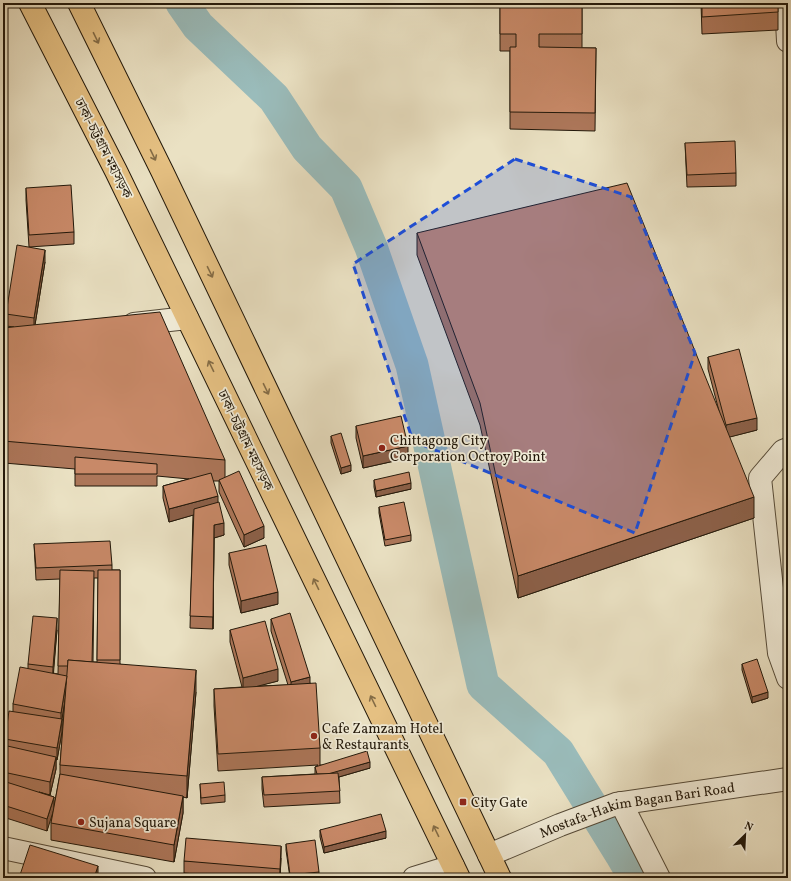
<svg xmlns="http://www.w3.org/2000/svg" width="791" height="881" viewBox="0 0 791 881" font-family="Vollkorn,'Noto Serif Bengali',serif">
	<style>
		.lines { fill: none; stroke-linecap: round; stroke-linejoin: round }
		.canal { stroke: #9abcbb; stroke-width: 33 }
		.minor-casing { stroke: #544a38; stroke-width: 24 }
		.highway-casing { stroke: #22180a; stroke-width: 24 }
		.minor { stroke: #f1ecd8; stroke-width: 22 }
		.highway { stroke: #e5c082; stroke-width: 22 }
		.wall { fill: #ac7659; stroke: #22180a; fill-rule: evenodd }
		.shaded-wall { fill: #8c6049; stroke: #22180a }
		.building { fill: #c88968; stroke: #22180a }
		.oneway { stroke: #846c46 }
		.marked { fill: #1d4ed8; fill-opacity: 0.2; stroke: #1d4ed8; stroke-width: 3; stroke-dasharray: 8 5; stroke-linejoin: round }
		.poi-dot { fill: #8f2418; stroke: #f1ecd8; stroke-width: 1.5 }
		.labels { text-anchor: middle; stroke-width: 3.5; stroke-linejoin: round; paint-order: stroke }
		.street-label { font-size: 14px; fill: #22180a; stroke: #f1ecd8 }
		.poi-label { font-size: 14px; fill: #22180a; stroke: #f1ecd8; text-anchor: start }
	</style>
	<rect width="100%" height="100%" fill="#eae1c3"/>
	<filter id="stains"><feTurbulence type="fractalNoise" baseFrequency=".005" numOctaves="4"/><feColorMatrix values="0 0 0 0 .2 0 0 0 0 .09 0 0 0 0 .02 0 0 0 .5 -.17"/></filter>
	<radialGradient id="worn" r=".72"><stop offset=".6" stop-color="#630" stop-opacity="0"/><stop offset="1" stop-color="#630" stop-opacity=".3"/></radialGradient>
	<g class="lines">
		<polyline class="canal" points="182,3 198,26 274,98 307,148 346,188 371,247 412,365 483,685 558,752 621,854 635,878"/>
		<g class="minor-casing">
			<g id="minor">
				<polyline points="786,3 788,41"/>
				<polyline points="134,324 187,318"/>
				<polyline points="788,449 783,451 760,478 779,653 788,678"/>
				<polyline points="621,803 659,878"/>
				<polyline points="3,848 145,878"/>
				<path id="s1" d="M489,855L560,825L616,804L788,779"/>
				<polyline points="414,878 453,866"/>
			</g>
		</g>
		<g class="highway-casing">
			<g id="highway">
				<polyline points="30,3 116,171 459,878"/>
				<polyline points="79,3 162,171 500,878"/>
			</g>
		</g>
		<use href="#minor" class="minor"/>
		<use href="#highway" class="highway"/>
	</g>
	<g class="wall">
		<polygon points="500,3 582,3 582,48 596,48 595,131 510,129 510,51 500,51"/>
		<polygon points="701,3 778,3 778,30 702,34"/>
		<polygon points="685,143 736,173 736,186 687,187"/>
		<polygon points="26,188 74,232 74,244 29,247 26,200"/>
		<polygon points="417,233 719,411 708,369 708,357 757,430 729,437 754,518 518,598 480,425 417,255"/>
		<polygon points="45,262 35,325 225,460 225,478 264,538 244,547 219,492 219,481 213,481 224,535 214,538 213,629 190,628 193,515 169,522 163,498 163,486 189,479 157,476 157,486 75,486 75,469 4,463 4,507 3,507 3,328 14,327 6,326 6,314"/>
		<polygon points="356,426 408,458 363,468 356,438"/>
		<polygon points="331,436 351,471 341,474 331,443"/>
		<polygon points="374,480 411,489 376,497 374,487"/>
		<polygon points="379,507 411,535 411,541 385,546 379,513"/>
		<path d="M34,544L112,565V570H120V664L196,692L187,798L183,797V813L174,862L51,840V823L60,774V765L65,700L62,719V732L57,760H56V769L50,795L39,792L54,797L47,831L3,817V745H5V739L13,711V704L28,668V664L57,630L53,673L58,674L60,579L36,580ZM94,578H98L97,662H93Z"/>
		<polygon points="229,553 278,604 241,613 229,565"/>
		<polygon points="271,619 310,683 320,748 320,765 370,768 339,777 340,803 264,807 262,789 262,777 315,774 315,767 318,765 218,771 214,706 214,689 242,687 230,642 230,630 278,681 257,686 288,685 271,631"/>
		<polygon points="742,664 768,698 752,703 742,670"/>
		<polygon points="200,784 225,795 225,802 201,804"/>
		<polygon points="320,830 386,838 324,853 320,837"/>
		<polygon points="286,844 319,872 319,878 290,878 286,850"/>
		<polygon points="281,858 280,878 239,878 184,873 184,861"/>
	</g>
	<g class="shaded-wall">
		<polygon points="45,250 45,262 34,331 34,318"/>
		<polygon points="757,418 757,430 726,438 726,425"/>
		<polygon points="408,446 408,458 363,468 363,456"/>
		<polygon points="351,465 351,471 341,474 341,468"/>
		<polygon points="411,483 411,489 376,497 376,491"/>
		<polygon points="218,496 218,508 169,522 169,509"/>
		<polygon points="754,497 754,518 518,598 518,576"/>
		<polygon points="224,523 224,535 214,538 213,629 214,525"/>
		<polygon points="264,526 264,538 244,547 244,535"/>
		<polygon points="278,592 278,604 241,613 241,601"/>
		<polygon points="57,618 57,630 53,679 53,667"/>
		<polygon points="278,669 278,681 243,690 243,678"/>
		<polygon points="196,670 196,692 187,798 187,776"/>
		<polygon points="67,676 67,688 61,725 61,713"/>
		<polygon points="310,677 310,689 291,694 291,682"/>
		<polygon points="768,692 768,698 752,703 752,697"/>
		<polygon points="62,719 62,732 57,760 57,748"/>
		<polygon points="56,757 56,769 50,795 50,782"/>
		<polygon points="370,762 370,768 318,783 318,776"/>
		<polygon points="183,796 183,813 174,862 174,845"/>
		<polygon points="54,797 54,809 47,831 47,819"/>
		<polygon points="386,831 386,838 324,853 324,847"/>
		<polygon points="281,846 281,858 280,878 280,869"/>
		<polygon points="98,866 98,878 94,878"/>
	</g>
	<g class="building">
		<polygon points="500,3 582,3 582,34 539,34 539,47 596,48 595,113 510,112 510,47 516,47 516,34 500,34"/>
		<polygon points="702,3 778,3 778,12 702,17"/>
		<polygon points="735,141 736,173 687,175 685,143"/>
		<polygon points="627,183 754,497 518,576 480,403 417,233"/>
		<polygon points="71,185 74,232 29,235 26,188"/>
		<polygon points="17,245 45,250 34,318 6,314"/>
		<polygon points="160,312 225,460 3,441 3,328"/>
		<polygon points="739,349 757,418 726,425 708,357"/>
		<polygon points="401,416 408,446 363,456 356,426"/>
		<polygon points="341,433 351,465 341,468 331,436"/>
		<rect x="3" y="450" width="1" height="45"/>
		<polygon points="75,457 157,464 157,474 75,474"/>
		<polygon points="239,471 264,526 244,535 219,480"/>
		<polygon points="409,472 411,483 376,491 374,480"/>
		<polygon points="211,473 218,496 169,509 163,486"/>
		<polygon points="219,502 224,523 214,525 213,617 190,616 194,509"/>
		<polygon points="404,502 411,535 385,540 379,507"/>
		<polygon points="110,541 112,565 36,568 34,544"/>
		<polygon points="266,545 278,592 241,601 229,553"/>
		<polygon points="60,570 94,571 92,662 68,660 68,666 58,666"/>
		<polygon points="98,570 120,570 120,660 97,660"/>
		<polygon points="290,613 310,677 291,682 271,619"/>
		<polygon points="33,616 57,618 53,667 28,664"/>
		<polygon points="265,621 278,669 243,678 230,630"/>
		<polygon points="757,659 768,692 752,697 742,664"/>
		<polygon points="68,660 196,670 187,776 60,765"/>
		<polygon points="20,667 67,676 61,713 13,704"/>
		<polygon points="316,683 320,748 218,754 214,689"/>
		<polygon points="9,711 62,719 57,748 5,739"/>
		<polygon points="3,745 56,757 50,782 3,772"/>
		<polygon points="367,751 370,762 328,774 317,774 315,767"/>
		<polygon points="338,773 340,791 264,795 262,777"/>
		<polygon points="60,774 183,796 174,845 51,823"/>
		<polygon points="3,781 54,797 47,819 3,805"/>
		<polygon points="224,782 225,795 201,798 200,784"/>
		<polygon points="381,814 386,831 324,847 320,830"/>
		<polygon points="186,838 281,846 280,869 184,861"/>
		<polygon points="315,840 319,872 290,875 286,844"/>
		<polygon points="30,845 98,866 94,878 19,878"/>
	</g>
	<defs><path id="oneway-shaft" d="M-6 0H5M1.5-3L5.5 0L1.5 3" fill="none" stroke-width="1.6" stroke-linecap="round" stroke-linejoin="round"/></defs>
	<g class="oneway">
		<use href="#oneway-shaft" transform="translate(96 38) rotate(64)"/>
		<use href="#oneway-shaft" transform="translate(153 155) rotate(64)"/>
		<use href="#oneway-shaft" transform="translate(210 272) rotate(64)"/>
		<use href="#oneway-shaft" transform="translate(211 366) rotate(-116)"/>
		<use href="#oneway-shaft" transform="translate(266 389) rotate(64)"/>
		<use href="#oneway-shaft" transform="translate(316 584) rotate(-116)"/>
		<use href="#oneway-shaft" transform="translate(373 701) rotate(-116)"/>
		<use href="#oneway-shaft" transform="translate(436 831) rotate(-116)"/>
	</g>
	<path class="marked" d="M515,159L631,197L695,353L635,533L413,441L353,264Z"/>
	<g class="poi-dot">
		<circle cx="382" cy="448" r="4"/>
		<circle cx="314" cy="736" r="4"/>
		<rect x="459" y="798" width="8" height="8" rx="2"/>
		<circle cx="81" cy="822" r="4"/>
	</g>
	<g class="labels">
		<g class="street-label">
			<text transform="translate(104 148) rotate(63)" y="5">ঢাকা-চট্টগ্রাম মহাসড়ক</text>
			<text transform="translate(246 440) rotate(64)" y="5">ঢাকা-চট্টগ্রাম মহাসড়ক</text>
			<text dy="5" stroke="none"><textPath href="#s1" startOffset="156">Mostafa-Hakim Bagan Bari Road</textPath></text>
		</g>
		<g class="poi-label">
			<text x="390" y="445">Chittagong City<tspan x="390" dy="16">Corporation Octroy Point</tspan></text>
			<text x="322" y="733">Cafe Zamzam Hotel<tspan x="322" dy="16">&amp; Restaurants</tspan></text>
			<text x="471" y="807">City Gate</text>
			<text x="89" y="827">Sujana Square</text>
		</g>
	</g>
	<rect width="791" height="881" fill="none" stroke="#eae1c3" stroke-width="16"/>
	<rect x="4" y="4" width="783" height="873" fill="none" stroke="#22180a" stroke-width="2"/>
	<rect x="8" y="8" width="775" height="865" fill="none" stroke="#22180a"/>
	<g transform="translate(745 835) rotate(24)" stroke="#f1ecd8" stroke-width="3" paint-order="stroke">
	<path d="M0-3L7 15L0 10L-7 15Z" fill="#22180a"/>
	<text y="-6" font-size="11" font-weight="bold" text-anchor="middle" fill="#22180a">N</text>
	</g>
	<rect width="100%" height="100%" filter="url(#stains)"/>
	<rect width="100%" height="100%" fill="url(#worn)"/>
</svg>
